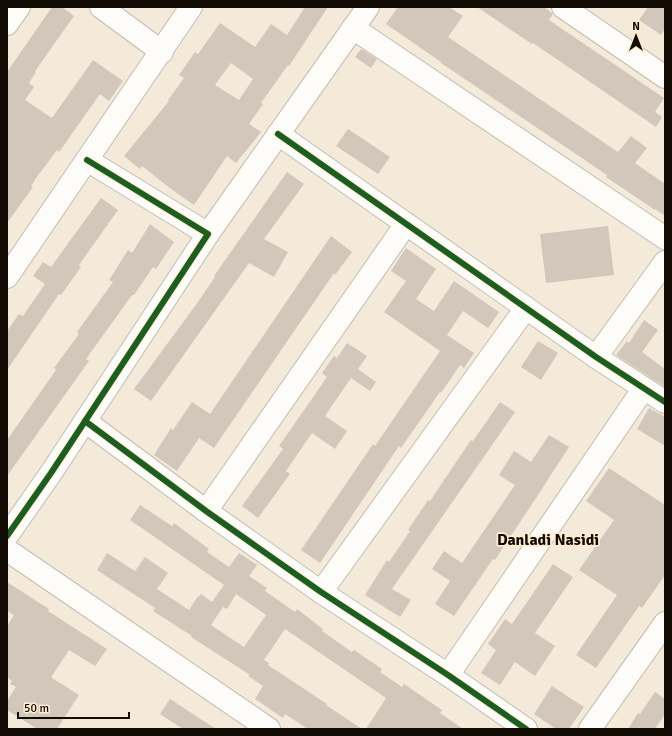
<svg xmlns="http://www.w3.org/2000/svg" width="672" height="736" viewBox="0 0 672 736" font-family="Signika,sans-serif">
	<style>
		.building { fill: #d1c8bb; fill-rule: evenodd }
		.lines { fill: none; stroke-linecap: round; stroke-linejoin: round }
		.minor-casing { stroke: #c4bcb0; stroke-width: 24 }
		.minor { stroke: #fdfcf9; stroke-width: 22 }
		.cycleway-casing { stroke: #ffebd0; stroke-width: 8 }
		.cycleway { stroke: #1b5e20; stroke-width: 6 }
		.labels { text-anchor: middle; stroke-width: 3.5; stroke-linejoin: round; paint-order: stroke }
		.district-label { font-size: 16px; font-weight: bold; fill: #130c04; stroke: #ffebd0 }
	</style>
	<rect width="100%" height="100%" fill="#f4eada"/>
	<g class="building">
		<polygon points="52,7 62,7 74,16 35,71 36,72 29,83 34,87 25,100 52,118 93,60 123,81 109,101 100,94 59,152 57,150 36,178 31,186 33,187 7,223 7,72"/>
		<path d="M305,7H328L289,66L288,65L261,103L263,104L249,124L261,132L236,163L227,156L194,205L171,189L142,166L140,169L124,156L169,101L168,100L184,78L179,75L195,52L198,54L220,23L255,47L271,24L287,35ZM231,63L253,79L239,100L215,85Z"/>
		<polygon points="398,7 449,7 463,16 448,37 618,152 631,136 647,148 635,163 665,184 665,216 655,209 655,210 606,177 607,175 441,63 441,62 386,24"/>
		<polygon points="477,7 544,7 553,14 549,20 664,98 655,112 662,117 656,127 533,43 532,44"/>
		<polygon points="648,7 665,7 665,29 661,35 639,20"/>
		<polygon points="361,49 377,59 371,68 355,57"/>
		<polygon points="348,129 390,157 378,174 336,146"/>
		<polygon points="287,172 304,184 264,239 288,252 274,277 249,263 151,401 134,389 198,302 215,277 214,276"/>
		<polygon points="101,198 118,210 79,265 81,267 61,295 59,294 7,370 7,331 19,314 23,316 45,284 33,276 43,262 51,267"/>
		<polygon points="150,224 174,242 156,269 153,267 134,295 132,295 86,359 89,361 7,476 7,440 56,370 54,368 79,334 77,332 113,282 109,280 128,250 132,253"/>
		<polygon points="608,226 614,275 546,283 540,234"/>
		<polygon points="331,236 352,252 335,275 334,273 214,448 199,438 177,471 154,455 171,428 173,430 192,402 210,414"/>
		<polygon points="406,248 436,269 416,299 434,311 454,281 499,312 488,328 463,311 447,335 474,353 464,368 460,365 441,393 440,392 401,448 399,446 320,563 301,550 373,444 375,446 440,351 384,312 406,281 391,271"/>
		<polygon points="644,320 658,330 642,352 665,369 665,387 616,355 627,341 629,343"/>
		<polygon points="538,341 558,353 541,380 521,367"/>
		<polygon points="347,343 367,356 358,369 376,382 370,391 351,378 325,416 347,431 335,449 312,433 286,471 290,474 258,518 242,506 283,449 279,446 327,377 322,373 334,356 337,358"/>
		<polygon points="500,402 515,412 392,589 411,600 400,617 365,595 387,560 389,562 410,531 408,530 428,500 430,501 471,440 473,441"/>
		<polygon points="649,408 665,417 665,446 637,429"/>
		<polygon points="549,435 569,447 536,498 495,560 493,559 454,616 435,604 450,581 432,569 444,551 462,563 515,485 499,475 514,451 531,462"/>
		<polygon points="609,468 665,505 665,575 642,608 639,606 596,668 576,655 617,595 579,570 614,520 586,501"/>
		<path d="M140,505L172,526L174,523L209,549L207,552L229,567L239,553L257,565L249,576L267,588L265,591L295,612L297,609L323,629L322,631L352,652L354,650L382,669L380,672L402,687L404,684L442,710L440,713L463,729H366L386,698L285,629L264,660L269,663L268,665L327,704L326,705L362,729H308L285,714L283,718L255,699L263,686L248,676L250,675L191,637L192,636L153,611L155,608L97,570L107,553L135,571L145,557L168,573L157,589L189,610L198,596L199,597L201,594L212,602L224,585L130,520ZM236,594L266,615L244,647L211,625L223,607L227,609Z"/>
		<polygon points="553,564 573,577 535,633 555,646 535,676 515,662 500,685 481,673 496,650 488,644 505,619 512,624"/>
		<polygon points="7,582 49,609 48,611 107,649 95,666 69,650 52,676 52,678 79,695 57,729 37,729 7,710 7,701 16,687 10,684 12,681 7,677 7,626 14,615 7,611"/>
		<polygon points="552,686 584,707 569,729 556,729 534,714"/>
		<polygon points="655,692 665,699 665,714 655,729 628,729 638,713 640,714"/>
		<polygon points="170,699 187,710 216,729 183,729 160,714"/>
	</g>
	<g class="lines">
		<g class="minor-casing">
			<g id="minor">
				<polyline points="101,7 162,52"/>
				<polyline points="563,7 665,77"/>
				<polyline points="7,24 19,7"/>
				<polyline points="353,28 665,238"/>
				<polyline points="278,134 596,357 665,402"/>
				<polyline points="208,234 368,7"/>
				<polyline points="7,277 191,7"/>
				<polyline points="596,357 665,262"/>
				<polyline points="85,421 206,511 321,592 448,675 526,729"/>
				<polyline points="206,511 406,224"/>
				<polyline points="7,536 51,473 208,234 87,160"/>
				<polyline points="7,550 269,729"/>
				<polyline points="321,592 526,308"/>
				<polyline points="448,675 644,388"/>
				<polyline points="590,729 665,623"/>
			</g>
		</g>
		<use href="#minor" class="minor"/>
		<g class="cycleway-casing">
			<g id="cycleway">
				<polyline points="278,134 596,357 665,402"/>
				<polyline points="85,421 206,511 321,592 448,675 526,729"/>
				<polyline points="7,536 51,473 208,234 87,160"/>
			</g>
		</g>
		<use href="#cycleway" class="cycleway"/>
	</g>
	<g class="labels">
		<g class="district-label">
			<text x="548" y="545">Danladi Nasidi</text>
		</g>
	</g>
	<rect width="672" height="736" fill="none" stroke="#130c04" stroke-width="16"/>
	<g transform="translate(636 36)" stroke="#ffebd0" stroke-width="3" paint-order="stroke">
	<path d="M0-3L7 15L0 10L-7 15Z" fill="#130c04"/>
	<text y="-6" font-size="11" font-weight="bold" text-anchor="middle" fill="#130c04">N</text>
	</g>
	<path d="M18 712v6h111v-6" fill="none" stroke="#130c04" stroke-width="2"/>
	<text x="24" y="712" font-size="12" fill="#130c04" stroke="#ffebd0" stroke-width="3" paint-order="stroke">50 m</text>
</svg>
